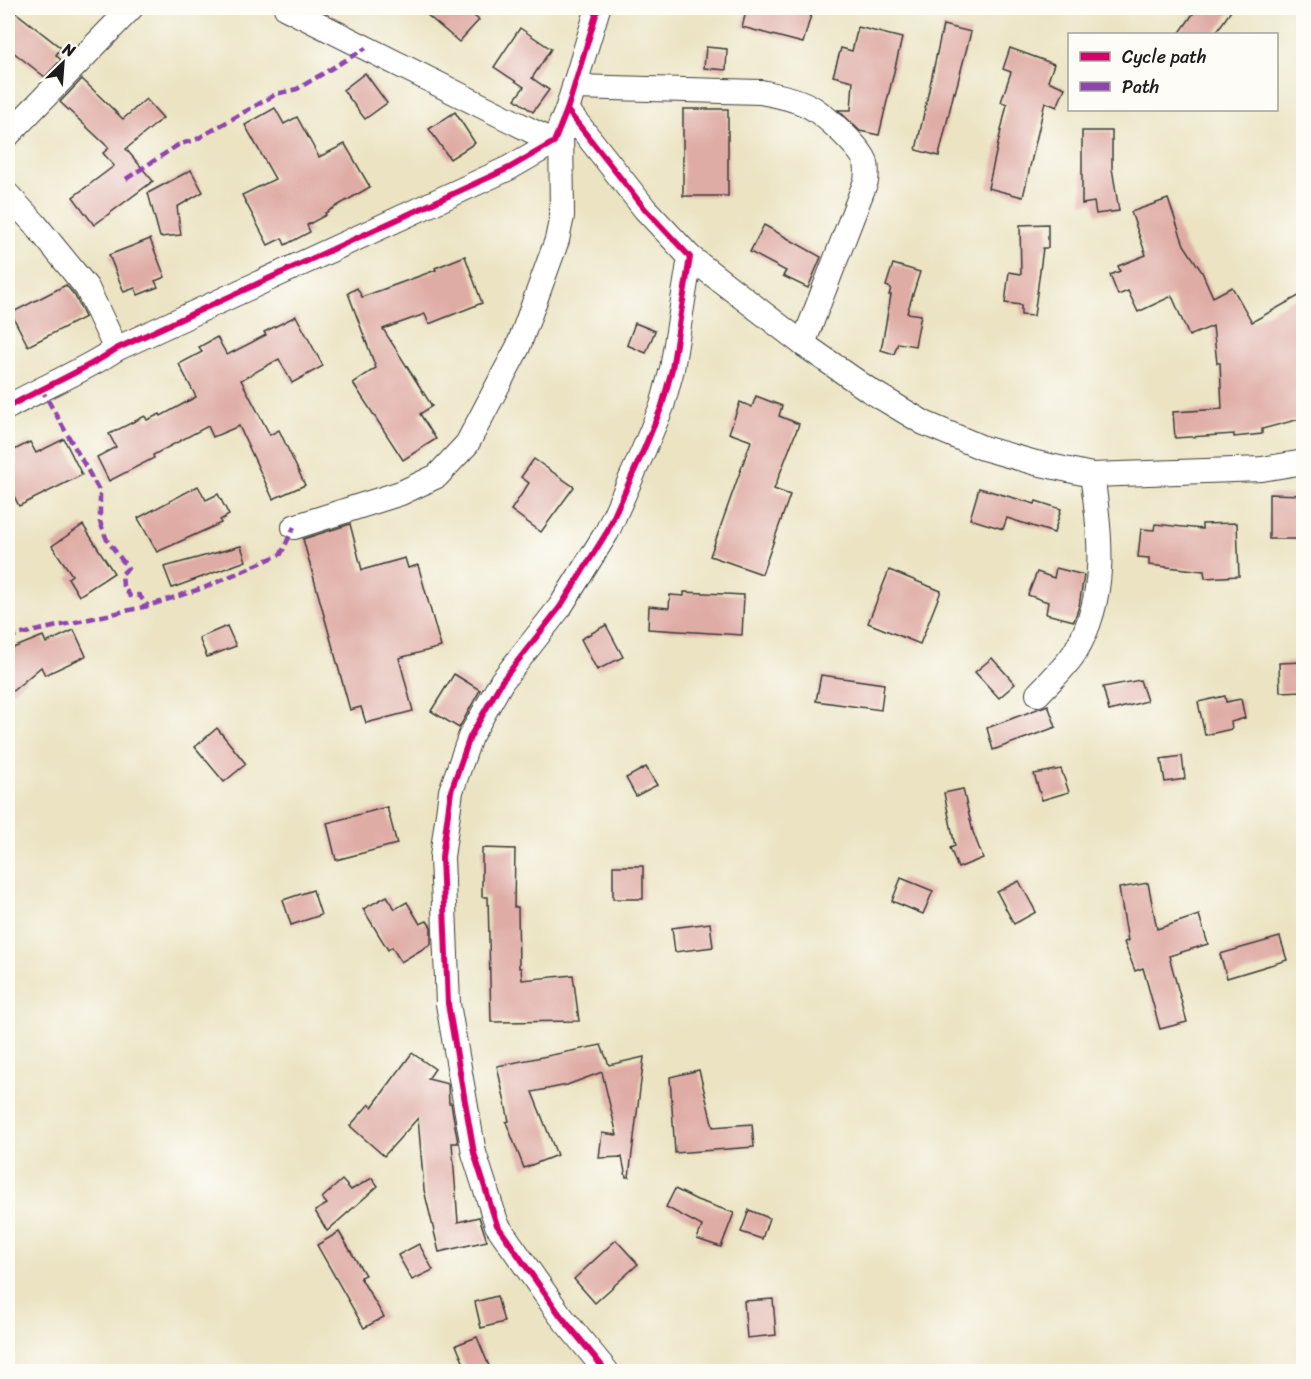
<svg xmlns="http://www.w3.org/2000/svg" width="1311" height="1379" viewBox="0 0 1311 1379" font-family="Sriracha,sans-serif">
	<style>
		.building { fill: #dfaca5 }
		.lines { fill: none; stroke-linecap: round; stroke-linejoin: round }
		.minor-casing { stroke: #3b3a35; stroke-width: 26 }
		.minor { stroke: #fff; stroke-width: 24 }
		.quiet { stroke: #8e44ad; stroke-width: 4.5; stroke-dasharray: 9 4.5; stroke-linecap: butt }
		.cycleway-casing { stroke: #fdfcf7; stroke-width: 10 }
		.cycleway { stroke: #d6006c; stroke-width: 6 }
	</style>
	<rect width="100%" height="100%" fill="#fdfcf7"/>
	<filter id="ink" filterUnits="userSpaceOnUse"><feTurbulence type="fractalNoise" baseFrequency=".0167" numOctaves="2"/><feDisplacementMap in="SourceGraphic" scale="12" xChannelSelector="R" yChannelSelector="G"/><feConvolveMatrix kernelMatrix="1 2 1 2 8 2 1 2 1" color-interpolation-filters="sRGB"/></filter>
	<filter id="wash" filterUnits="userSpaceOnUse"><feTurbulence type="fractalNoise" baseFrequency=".008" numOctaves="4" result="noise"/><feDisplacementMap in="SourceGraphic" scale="24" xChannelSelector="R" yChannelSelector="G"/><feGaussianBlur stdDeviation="1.35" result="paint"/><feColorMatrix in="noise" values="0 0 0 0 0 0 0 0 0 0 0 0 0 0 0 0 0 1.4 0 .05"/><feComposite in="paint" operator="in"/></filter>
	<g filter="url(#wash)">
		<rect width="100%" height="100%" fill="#ebe3c2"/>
		<g id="blocks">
			<g class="building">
				<polygon points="8,8 10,8 61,48 56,55 61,60 45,77 8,48"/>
				<polygon points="419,8 464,8 479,20 459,42"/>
				<polygon points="747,8 813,8 803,43 742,27"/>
				<polygon points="1197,8 1233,8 1215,34 1179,34"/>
				<polygon points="943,25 971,32 955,93 954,92 939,156 916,150"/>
				<polygon points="858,27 902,38 879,135 860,131 838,110 851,110 853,81 833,76 841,48 852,51"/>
				<polygon points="520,28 551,49 532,78 549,90 533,112 515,99 524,87 494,67"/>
				<polygon points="706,47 727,49 726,70 704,68"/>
				<polygon points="1010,48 1054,64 1048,81 1065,88 1057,107 1045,102 1023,197 988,188 1007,104 1001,102 1011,72 1003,69"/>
				<polygon points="365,73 387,103 365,119 343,90"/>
				<polygon points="82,79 123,119 146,99 163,118 126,149 153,181 94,225 73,197 114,166 103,153 109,148 60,102"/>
				<polygon points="275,108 284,124 297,117 319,157 345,144 370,187 325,213 326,215 307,225 310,232 285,245 282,238 268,245 242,195 275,179 245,125"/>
				<rect x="683" y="109" width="45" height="87"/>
				<polygon points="455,112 475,143 450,159 429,129"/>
				<polygon points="1082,131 1112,131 1112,168 1119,211 1096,214 1094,202 1082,204"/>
				<polygon points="191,170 203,192 177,207 181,235 160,237 148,193"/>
				<polygon points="1168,199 1184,245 1202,272 1213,297 1232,287 1252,322 1304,293 1304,418 1262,429 1262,434 1234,437 1234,434 1175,438 1173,412 1222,409 1220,363 1217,363 1213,326 1189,336 1172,296 1138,312 1128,291 1118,295 1110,275 1120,271 1118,266 1146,255 1131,212"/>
				<polygon points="1048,224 1048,248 1043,248 1034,316 1021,315 1021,305 1005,303 1009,272 1021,274 1020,225"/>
				<polygon points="764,225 821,257 808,288 783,276 786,271 750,252"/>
				<polygon points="150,239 165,277 155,281 158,287 138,295 135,288 124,292 109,255"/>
				<polygon points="465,256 482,303 429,324 425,314 383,329 432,406 420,414 436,439 403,460 353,383 376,368 348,293 357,288 362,297 436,270 435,268"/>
				<polygon points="893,264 920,272 907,313 921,315 915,346 898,343 894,354 881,350 891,295 889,295 891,288 886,286"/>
				<polygon points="66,285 75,296 85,317 28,346 11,313"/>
				<polygon points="296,316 323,366 292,383 279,359 241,380 270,435 279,430 305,485 273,499 239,426 213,437 208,426 153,455 154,458 109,481 97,457 116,447 109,434 145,416 147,420 160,414 161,416 196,397 179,364 202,352 199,347 217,337 227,355 266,335 264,332"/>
				<polygon points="635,323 655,331 646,353 627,345"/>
				<polygon points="756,396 782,406 779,416 799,424 774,489 790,495 762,574 710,556 751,441 729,433 740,402 752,407"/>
				<polygon points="64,439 82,475 19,506 8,484 8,453 30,442 36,453"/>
				<polygon points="534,459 574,487 541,532 511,510 529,483 521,477"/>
				<polygon points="198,486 206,500 218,494 229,515 220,520 221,523 157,552 138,518"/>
				<polygon points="979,488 1035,504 1036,501 1061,509 1054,533 1007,518 1003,529 970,519"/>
				<polygon points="1269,494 1304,495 1304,539 1269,539"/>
				<polygon points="1237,523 1239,576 1205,578 1204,571 1149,565 1149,558 1138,557 1141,529 1154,530 1155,524 1202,529 1202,524"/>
				<polygon points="350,524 362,570 405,558 408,568 418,565 441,647 399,658 413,711 366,723 361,707 350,710 303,539"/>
				<polygon points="83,525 114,573 79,596 68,578 72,575 52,546"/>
				<polygon points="241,546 246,561 172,588 164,567"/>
				<polygon points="1056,568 1084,575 1079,606 1074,621 1046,614 1048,602 1028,595 1037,572 1054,578"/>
				<polygon points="889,570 941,591 920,644 868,623"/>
				<polygon points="684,592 744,595 742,635 648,629 649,606 669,608 670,595 684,596"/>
				<polygon points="606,625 623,657 597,670 581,639"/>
				<polygon points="227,626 236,646 207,657 199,638"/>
				<polygon points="74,630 86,656 45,675 41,667 8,695 8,650 43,636 46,643"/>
				<polygon points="992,658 1015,684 999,698 975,672"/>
				<polygon points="1304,662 1304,691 1280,692 1279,663"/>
				<polygon points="454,674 480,690 459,728 431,711"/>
				<polygon points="821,675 884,684 881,710 816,701"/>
				<polygon points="1140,680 1147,701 1109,711 1103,687"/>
				<polygon points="1225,696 1226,702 1241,699 1245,718 1231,722 1232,729 1205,735 1198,702"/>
				<polygon points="1048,705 1056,727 993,750 987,728"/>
				<polygon points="217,728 246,764 224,782 195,747"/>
				<polygon points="1182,756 1185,779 1165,782 1161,759"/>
				<polygon points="646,767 657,785 636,796 626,778"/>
				<polygon points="1061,769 1069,792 1042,800 1034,774"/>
				<polygon points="963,789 973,832 983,858 958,868 950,848 955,846 944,793"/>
				<polygon points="387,807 397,844 336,860 327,823"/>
				<polygon points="482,848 515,849 514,907 518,907 519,968 521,968 522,980 573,975 579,1021 491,1022 488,897 482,897"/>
				<rect x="613" y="866" width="30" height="33"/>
				<polygon points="901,878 933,891 923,914 892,901"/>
				<polygon points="1019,881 1036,912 1014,924 997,892"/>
				<polygon points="1148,883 1157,929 1199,915 1208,944 1169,956 1187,1022 1160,1029 1143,968 1135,971 1124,942 1128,941 1119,888"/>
				<polygon points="313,890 321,915 291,925 283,900"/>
				<polygon points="387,896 395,909 407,902 420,924 427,921 431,927 431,944 401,962 392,947 388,950 363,909"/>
				<polygon points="710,923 713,947 675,952 672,928"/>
				<polygon points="1280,937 1287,960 1227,978 1220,954"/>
				<polygon points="601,1045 609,1065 644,1057 629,1177 626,1177 622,1157 599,1158 602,1133 617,1135 602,1072 567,1085 532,1092 557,1155 524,1168 506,1122 509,1121 497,1066"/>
				<polygon points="412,1053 435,1069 428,1079 448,1084 449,1103 451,1103 458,1143 452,1143 458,1222 479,1217 487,1241 439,1252 424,1190 418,1118 384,1156 350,1126 369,1104 372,1107"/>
				<polygon points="699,1070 713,1127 752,1124 754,1147 675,1153 670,1077"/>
				<polygon points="372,1178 378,1186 327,1231 315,1211 327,1204 322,1198 342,1180 351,1190"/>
				<polygon points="675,1189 697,1200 734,1213 721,1247 697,1239 702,1226 666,1207"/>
				<polygon points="749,1210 769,1218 762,1239 741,1232"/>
				<polygon points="339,1232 365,1275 360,1277 384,1317 364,1328 317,1245"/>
				<polygon points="616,1240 638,1264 595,1303 574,1279"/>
				<polygon points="419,1244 433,1270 412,1280 398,1255"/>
				<polygon points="497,1296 504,1322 481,1328 475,1302"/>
				<polygon points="773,1299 776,1335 747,1338 744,1301"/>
				<polygon points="477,1337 491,1371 467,1371 456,1345"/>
			</g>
		</g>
	</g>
	<g filter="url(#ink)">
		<use href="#blocks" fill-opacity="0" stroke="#3b3a35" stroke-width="1.5"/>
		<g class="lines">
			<g class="minor-casing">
				<g id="minor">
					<polyline points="286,8 554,142"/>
					<path d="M574,87L761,92C779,96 798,99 814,109C829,119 855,143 864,158C868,165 867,174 866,181L803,344"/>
					<polyline points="567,110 645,209 690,257 672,369 662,406 644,449 607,532 560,607 502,681 470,737 451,791 442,857 448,1004 474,1153 497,1225 560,1315 607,1372"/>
					<polyline points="8,135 131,8"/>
					<polyline points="8,195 35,224 87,288 116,349"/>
					<polyline points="690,257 803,344 869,390 924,423 983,448 1036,463 1092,475 1262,469 1304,462"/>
					<path d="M8,407C43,387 82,372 116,349L509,168L554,142L567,110L598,8"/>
					<polyline points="294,527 401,493 437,476 467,444 518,347 557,240 562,216 561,124"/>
					<path d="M1038,694C1050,681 1066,667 1075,652C1108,597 1101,535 1092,475"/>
				</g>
			</g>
			<use href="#minor" class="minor"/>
			<g class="quiet">
				<polyline points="126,179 178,145 197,139 276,94 297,89 366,48"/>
				<polyline points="41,388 100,492 100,522 107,540 128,568 122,574 123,586 130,596 139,595 148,606"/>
				<polyline points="8,637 148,606 206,587 281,554 294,527"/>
			</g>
			<g class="cycleway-casing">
				<g id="cycleway">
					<polyline points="567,110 645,209 690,257 672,369 662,406 644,449 607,532 560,607 502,681 470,737 451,791 442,857 448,1004 474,1153 497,1225 560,1315 607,1372"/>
					<path d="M8,407C43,387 82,372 116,349L509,168L554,142L567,110L598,8"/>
				</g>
			</g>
			<use href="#cycleway" class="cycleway"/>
		</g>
	</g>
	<rect width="1311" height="1379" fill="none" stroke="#fdfcf7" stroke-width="30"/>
	<rect x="1068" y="33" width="210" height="78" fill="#fdfcf7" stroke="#a3a29f" stroke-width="1.5"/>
	<rect x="1080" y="52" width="30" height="9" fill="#d6006c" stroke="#a3a29f" stroke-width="1.5"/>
	<text x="1122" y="63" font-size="18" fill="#1c1c1c">Cycle path</text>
	<rect x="1080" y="82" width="30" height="9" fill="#8e44ad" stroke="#a3a29f" stroke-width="1.5"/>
	<text x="1122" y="93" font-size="18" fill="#1c1c1c">Path</text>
	<g transform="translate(63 63) rotate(25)" stroke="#fdfcf7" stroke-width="4.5" paint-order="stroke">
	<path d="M0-4.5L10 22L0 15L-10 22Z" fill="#1c1c1c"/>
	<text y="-9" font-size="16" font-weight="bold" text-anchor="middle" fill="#1c1c1c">N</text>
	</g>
</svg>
